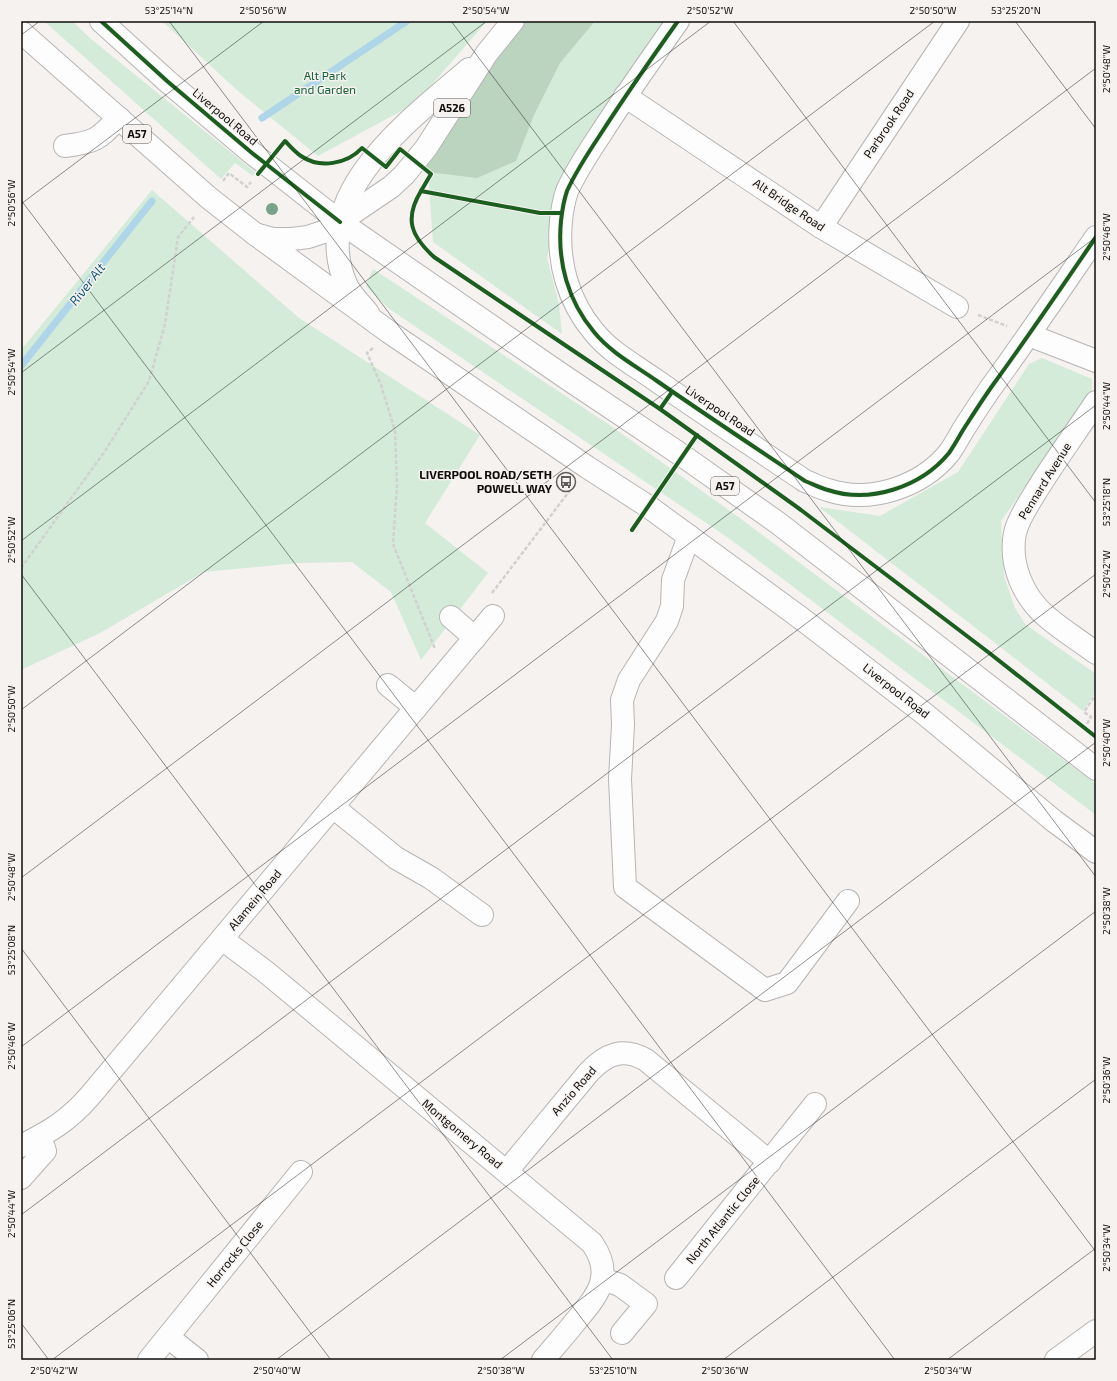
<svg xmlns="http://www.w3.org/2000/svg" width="1117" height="1381" viewBox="0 0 1117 1381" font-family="'Exo 2',sans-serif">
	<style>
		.green { fill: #d3ebd8 }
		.forest { fill: #bad4c0 }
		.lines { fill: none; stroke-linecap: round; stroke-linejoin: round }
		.stream { stroke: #afd5e9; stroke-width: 7 }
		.minor-casing { stroke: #b7b5b4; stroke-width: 24 }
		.major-casing { stroke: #b7b5b4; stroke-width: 24 }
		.highway-casing { stroke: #b7b5b4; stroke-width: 24 }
		.path { stroke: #d1d1d0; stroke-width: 2.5; stroke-dasharray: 4 2; stroke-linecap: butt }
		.minor { stroke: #fefdfd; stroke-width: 22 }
		.major { stroke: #fefdfd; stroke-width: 22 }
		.highway { stroke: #fefdfd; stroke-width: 22 }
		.cycleway-casing { stroke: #f6f2ef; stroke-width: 6 }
		.cycleway { stroke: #1b5e20; stroke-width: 4 }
		.tree { fill: #7aa38b }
		.ticks { fill: none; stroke: #0e0d0c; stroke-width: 1; stroke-opacity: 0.45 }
		.labels { text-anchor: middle; stroke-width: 3; stroke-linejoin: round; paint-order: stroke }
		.shield { fill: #f6f2ef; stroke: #545250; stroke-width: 1 }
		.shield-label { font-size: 11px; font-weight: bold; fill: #0e0d0c }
		.park-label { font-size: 12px; fill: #166338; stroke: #f6f2ef }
		.street-label { font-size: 12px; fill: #0e0d0c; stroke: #f6f2ef }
		.poi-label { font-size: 12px; font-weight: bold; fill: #0e0d0c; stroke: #f6f2ef; text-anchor: end }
		.water-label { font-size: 13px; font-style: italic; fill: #145977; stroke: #f6f2ef }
		.neatline { fill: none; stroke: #0e0d0c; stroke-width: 1.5 }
		.ticks-label { font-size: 10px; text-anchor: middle; fill: #0e0d0c }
	</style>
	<rect width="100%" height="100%" fill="#f5f2f0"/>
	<g class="green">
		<polygon points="44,21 72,21 91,39 255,172 253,176 235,163 221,179"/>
		<polygon points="162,21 487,21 416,103 318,156 238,91"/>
		<polygon points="549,21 668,21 563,186 547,258 559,304 562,334 433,242 428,172"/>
		<polygon points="152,190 299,318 480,435 425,523 488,573 421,660 391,592 352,562 298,563 204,572 100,633 23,669 21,672 21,350"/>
		<polygon points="373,269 611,426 737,516 1096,784 1096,815 730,539 388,308 366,286"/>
		<polygon points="1042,358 1092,379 1092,393 1001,521 1004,576 1015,608 1025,624 1096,674 1096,691 1083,711 819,507 880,516 958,472 1029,364"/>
	</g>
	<polygon class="forest" points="513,21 595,21 560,63 534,115 516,161 477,178 428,172 416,162"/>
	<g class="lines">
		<g class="stream">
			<polyline points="262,118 407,21"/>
			<polyline points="21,366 152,201"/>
		</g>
		<g class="minor-casing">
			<g id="minor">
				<path d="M678,21C651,59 625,96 600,135C588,153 576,171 567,191C564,200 562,211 561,221C557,262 568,301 594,332C611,353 636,366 657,381C706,415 756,448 805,481C813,484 820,488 828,490C870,504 921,487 949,453C954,446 959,437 963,430C974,413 984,397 995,382C1030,334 1063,285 1096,237"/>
				<polyline points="625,96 821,227 957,307"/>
				<path d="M65,146C96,142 97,140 119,118"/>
				<polyline points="821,227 958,21"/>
				<polyline points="1029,335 1096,361"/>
				<path d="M1096,402C1076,432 1054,462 1035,493C1028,505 1018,519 1015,533C1009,564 1023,597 1047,617C1062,630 1080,641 1096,653"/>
				<polyline points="689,536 673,580 672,606 667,621 629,680 622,700 623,725 620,779 625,887 765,990 787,983 848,901"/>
				<polyline points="451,617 475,638"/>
				<polyline points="388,685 416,708"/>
				<polyline points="333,807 396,858 431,878 482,915"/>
				<path d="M222,939L266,972L592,1243C615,1276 597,1296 575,1322C565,1335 554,1347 543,1360"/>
				<path d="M21,1146C49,1132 68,1121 89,1097L493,616"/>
				<path d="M507,1171L589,1072C606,1054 623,1047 646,1060L770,1162"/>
				<polyline points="21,1178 45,1151 40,1137"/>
				<polyline points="676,1278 815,1104"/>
				<polyline points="602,1279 620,1285 646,1304 622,1333"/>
				<polyline points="168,1337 197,1360"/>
				<polyline points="149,1360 301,1172"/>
				<polyline points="1056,1360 1096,1331"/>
			</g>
		</g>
		<g class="major-casing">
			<g id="major">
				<polyline points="255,234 273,239 292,239 308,237 326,231 391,187 404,175 426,148 487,53 513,21"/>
				<path d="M368,313C361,304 350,294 346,284C307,194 411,119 469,69"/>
			</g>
		</g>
		<g class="highway-casing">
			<g id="highway">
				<polyline points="101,21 167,81 252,153 340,222 565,377 683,456 778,523 1096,769"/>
				<polyline points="21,32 209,198 255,234 389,332 587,467 649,507 802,619 926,715 1054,821 1096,852"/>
			</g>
		</g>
		<g class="path">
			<polyline points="223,181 229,173 247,187 251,182"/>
			<polyline points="978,315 1007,326"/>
			<polyline points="373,348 367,353 381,385 395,431 397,485 393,544 435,649"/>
			<polyline points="21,568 105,451 149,381 165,324 178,237 194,217"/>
			<polyline points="492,593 574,485"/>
			<polyline points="1084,729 1091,717 1084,712 1096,694"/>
		</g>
		<use href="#minor" class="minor"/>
		<use href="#major" class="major"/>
		<use href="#highway" class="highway"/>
		<g class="cycleway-casing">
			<g id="cycleway">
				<polyline points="101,21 167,81 252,153 340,222"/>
				<path d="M678,21C651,59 625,96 600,135C588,153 576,171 567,191C564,200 562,211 561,221C557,262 568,301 594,332C611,353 636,366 657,381C706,415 756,448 805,481C813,484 820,488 828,490C870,504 921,487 949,453C954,446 959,437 963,430C974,413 984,397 995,382C1030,334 1063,285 1096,237"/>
				<path d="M258,174L285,141C290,146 295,152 301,156C320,169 347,164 362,148L386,167L400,149L431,174L421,191L540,213H562"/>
				<path d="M421,191C404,219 411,236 434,257L660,409"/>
				<polyline points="672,392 660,409 801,510 988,652 1096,737"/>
				<polyline points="632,530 697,435"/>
			</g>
		</g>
		<use href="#cycleway" class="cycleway"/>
	</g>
	<circle class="tree" cx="272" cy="209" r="6"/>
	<path class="ticks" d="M169,21L1096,1252M451,21L1096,877M733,21L1096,503M1015,21L1096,129M21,35L40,21M21,200L895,1360M21,204L264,21M21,373L487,21M21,541L711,21M21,574L613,1360M21,710L935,21M21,878L1096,68M21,948L331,1360M21,1047L1096,237M21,1215L1096,405M21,1323L49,1360M52,1360L1096,574M276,1360L1096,742M500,1360L1096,911M723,1360L1096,1079M947,1360L1096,1248"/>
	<defs>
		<g id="bus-ring" transform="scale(1)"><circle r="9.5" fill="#f6f2ef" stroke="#5f5d5c" stroke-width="1.5"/><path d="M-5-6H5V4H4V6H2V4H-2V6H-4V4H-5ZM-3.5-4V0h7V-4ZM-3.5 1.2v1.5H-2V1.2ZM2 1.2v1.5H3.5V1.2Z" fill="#5f5d5c"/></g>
	</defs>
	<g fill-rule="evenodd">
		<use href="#bus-ring" x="566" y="482"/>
	</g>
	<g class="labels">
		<g class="shield">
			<rect x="434" y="99" width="36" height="18" rx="3"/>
			<rect x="123" y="125" width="28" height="18" rx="3"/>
			<rect x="711" y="477" width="28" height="18" rx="3"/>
		</g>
		<g class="shield-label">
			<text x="452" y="112">A526</text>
			<text x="137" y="138">A57</text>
			<text x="725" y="490">A57</text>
		</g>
		<g class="park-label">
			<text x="325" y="80">Alt Park<tspan x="325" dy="14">and Garden</tspan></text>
		</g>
		<g class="street-label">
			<text transform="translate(225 117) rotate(40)" y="4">Liverpool Road</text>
			<text transform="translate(889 124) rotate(-56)" y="4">Parbrook Road</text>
			<text transform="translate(789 205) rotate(34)" y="4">Alt Bridge Road</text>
			<text transform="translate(720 411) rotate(34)" y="4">Liverpool Road</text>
			<text transform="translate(1045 481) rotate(-58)" y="4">Pennard Avenue</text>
			<text transform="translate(896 691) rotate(38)" y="4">Liverpool Road</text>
			<text transform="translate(255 900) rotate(-50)" y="4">Alamein Road</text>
			<text transform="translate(574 1091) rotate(-49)" y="4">Anzio Road</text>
			<text transform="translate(462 1134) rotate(40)" y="4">Montgomery Road</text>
			<text transform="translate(723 1220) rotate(-51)" y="4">North Atlantic Close</text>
			<text transform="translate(235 1254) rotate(-51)" y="4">Horrocks Close</text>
		</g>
		<g class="poi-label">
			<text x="552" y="479">LIVERPOOL ROAD/SETH<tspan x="552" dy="14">POWELL WAY</tspan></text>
		</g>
		<g class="water-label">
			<text transform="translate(87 284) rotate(-52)" y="5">River Alt</text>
		</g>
	</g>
	<rect width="1117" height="1381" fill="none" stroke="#f6f2ef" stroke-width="44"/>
	<rect x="22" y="22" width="1073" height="1337" class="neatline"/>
	<g class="ticks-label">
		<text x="169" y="14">53°25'14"N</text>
		<text x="263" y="14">2°50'56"W</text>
		<text x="486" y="14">2°50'54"W</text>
		<text x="710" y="14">2°50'52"W</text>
		<text x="933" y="14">2°50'50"W</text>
		<text x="1016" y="14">53°25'20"N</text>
		<text transform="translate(1106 69) rotate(-90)" y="4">2°50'48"W</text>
		<text transform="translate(11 203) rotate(-90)" y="4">2°50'56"W</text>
		<text transform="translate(1106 237) rotate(-90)" y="4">2°50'46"W</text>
		<text transform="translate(11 372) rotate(-90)" y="4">2°50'54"W</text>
		<text transform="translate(1106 406) rotate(-90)" y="4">2°50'44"W</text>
		<text transform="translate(1106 502) rotate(-90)" y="4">53°25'18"N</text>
		<text transform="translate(11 540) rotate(-90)" y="4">2°50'52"W</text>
		<text transform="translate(1106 574) rotate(-90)" y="4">2°50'42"W</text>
		<text transform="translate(11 709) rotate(-90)" y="4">2°50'50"W</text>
		<text transform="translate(1106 743) rotate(-90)" y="4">2°50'40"W</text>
		<text transform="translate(11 877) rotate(-90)" y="4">2°50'48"W</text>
		<text transform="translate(1106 911) rotate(-90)" y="4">2°50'38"W</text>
		<text transform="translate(11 950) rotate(-90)" y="4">53°25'08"N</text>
		<text transform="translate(11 1046) rotate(-90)" y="4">2°50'46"W</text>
		<text transform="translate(1106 1080) rotate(-90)" y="4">2°50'36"W</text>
		<text transform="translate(11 1214) rotate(-90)" y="4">2°50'44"W</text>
		<text transform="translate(1106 1248) rotate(-90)" y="4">2°50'34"W</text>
		<text transform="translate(11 1324) rotate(-90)" y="4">53°25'06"N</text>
		<text x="54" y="1374">2°50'42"W</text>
		<text x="277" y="1374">2°50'40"W</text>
		<text x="501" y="1374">2°50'38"W</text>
		<text x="613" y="1374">53°25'10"N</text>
		<text x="725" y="1374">2°50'36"W</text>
		<text x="948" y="1374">2°50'34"W</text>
	</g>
</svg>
